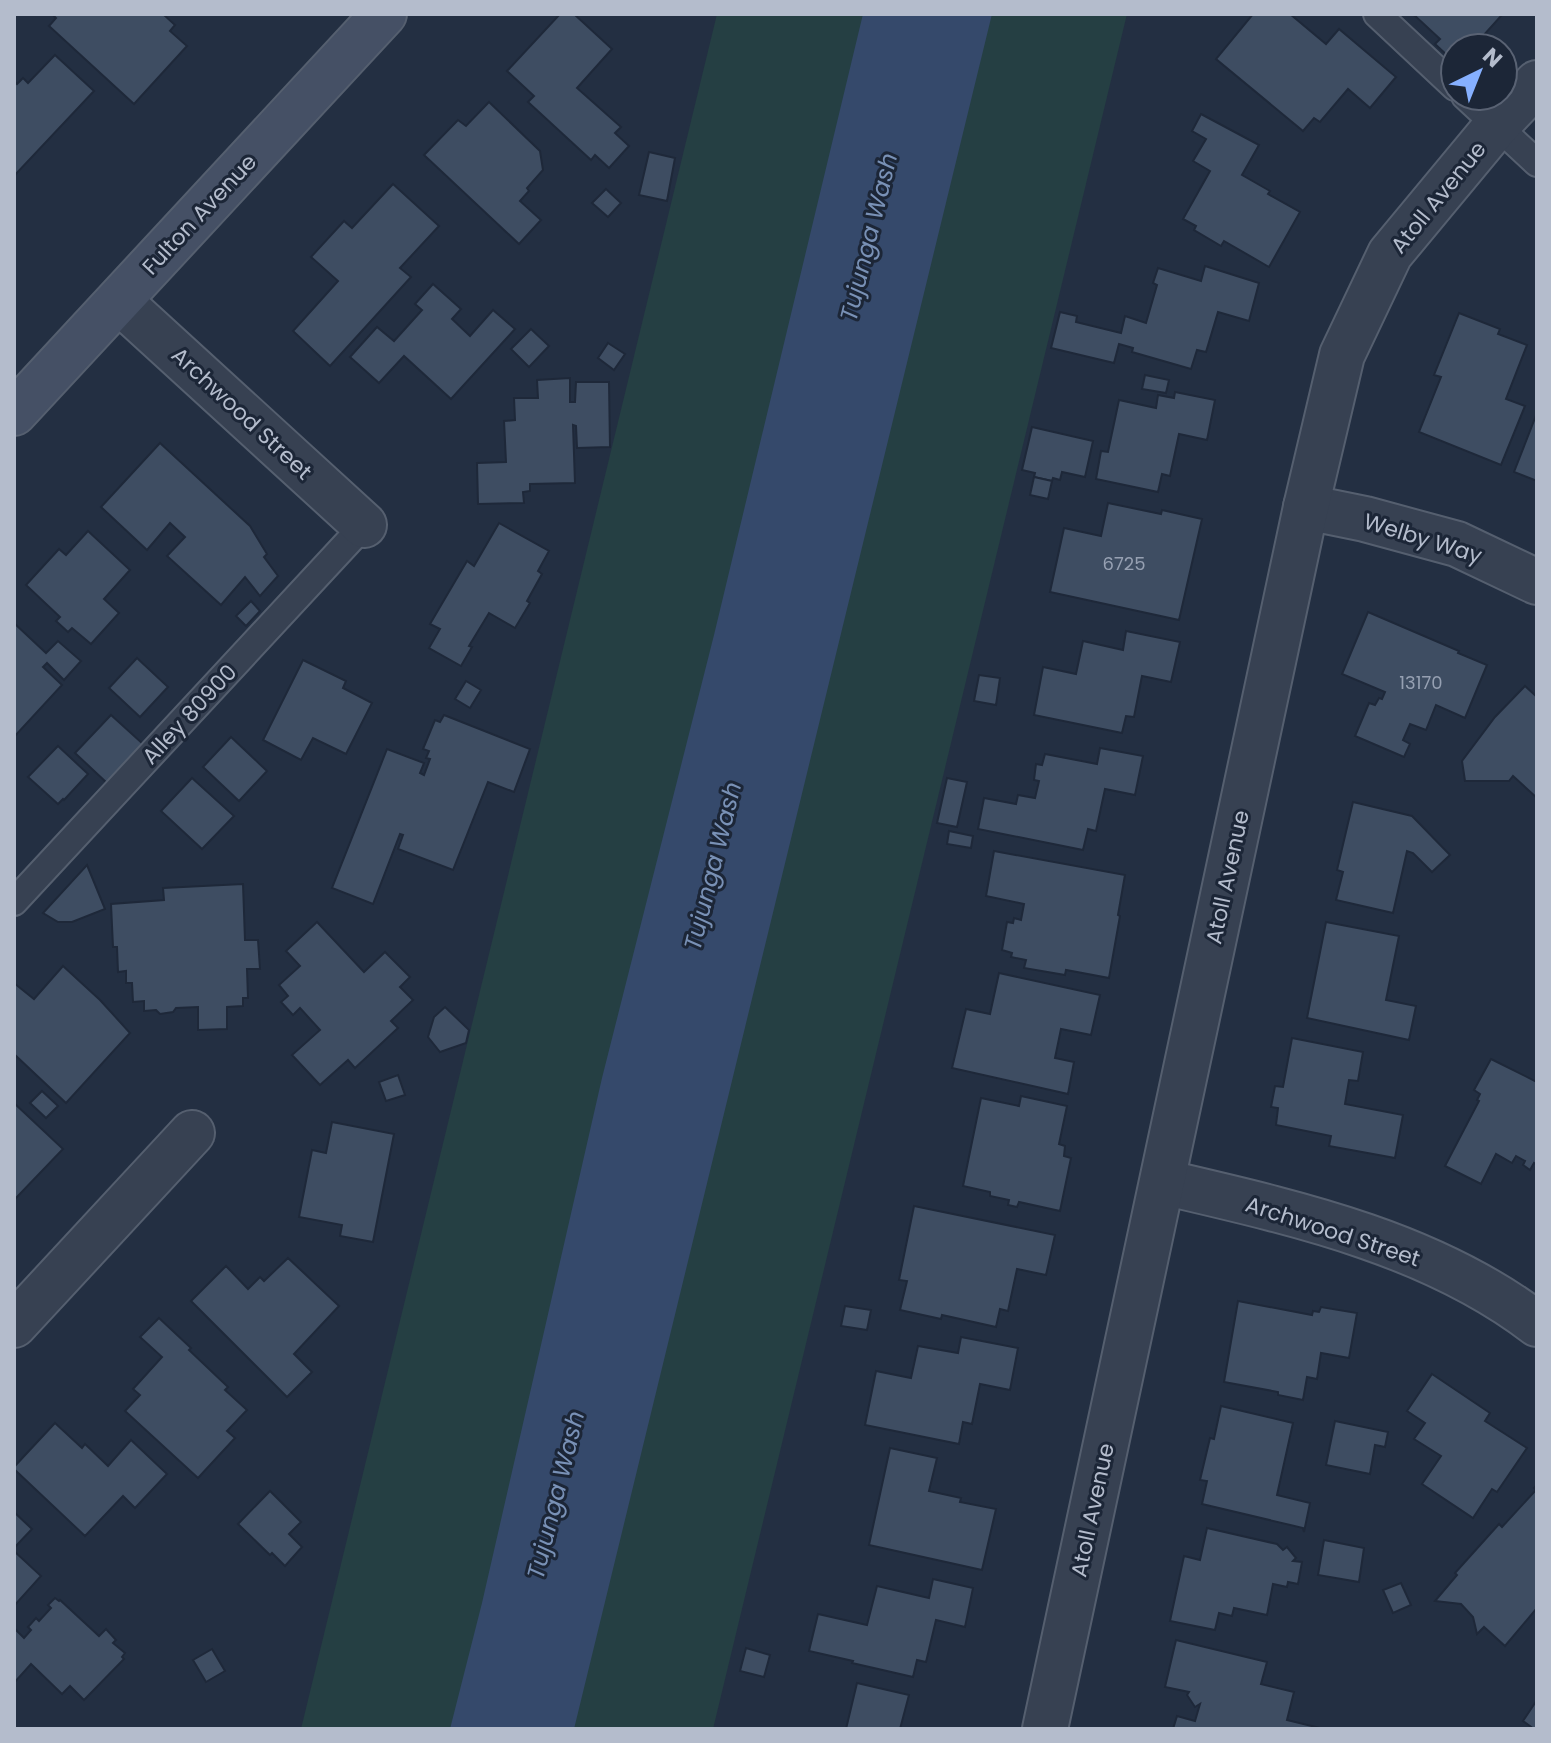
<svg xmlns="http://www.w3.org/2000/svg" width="1551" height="1743" viewBox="0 0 1551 1743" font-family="Poppins,sans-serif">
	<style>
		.green { fill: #253f43 }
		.water { fill: #35496b }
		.building { fill: #3e4d62; stroke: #1e2839; stroke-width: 2 }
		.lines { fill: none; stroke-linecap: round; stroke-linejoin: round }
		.lane-casing { stroke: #555f6f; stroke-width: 30 }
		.street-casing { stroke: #555f6f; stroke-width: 48 }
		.secondary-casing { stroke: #555f6f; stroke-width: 48 }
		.lane { stroke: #374152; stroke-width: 26 }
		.street { stroke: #374152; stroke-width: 44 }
		.secondary { stroke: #455065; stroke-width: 44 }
		.labels { text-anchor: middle; stroke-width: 6; stroke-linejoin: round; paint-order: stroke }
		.number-label { font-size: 18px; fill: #96a0b2 }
		.street-label { font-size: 22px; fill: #b4bccc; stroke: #1c2637 }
		.water-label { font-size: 24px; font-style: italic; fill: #7991b6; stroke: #1c2637 }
	</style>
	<rect width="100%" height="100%" fill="#232f42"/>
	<polygon class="green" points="717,14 1127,14 713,1729 301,1729"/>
	<polygon class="water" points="863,14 992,14 574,1729 450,1729 482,1603 602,1078 714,635"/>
	<g class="building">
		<polygon points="52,14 163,14 175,25 170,31 187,46 134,104 49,26 56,18"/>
		<polygon points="560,14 574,14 612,49 577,88 621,127 615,133 629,146 609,168 595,155 591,160 528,102 534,96 507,71"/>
		<polygon points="1253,14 1290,14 1326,44 1339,29 1396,77 1370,108 1348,89 1320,122 1314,118 1303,131 1216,59"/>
		<polygon points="1413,14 1499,14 1501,16 1474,46 1469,41 1463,48 1455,48 1455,51 1449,57 1435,44 1440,39"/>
		<polygon points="55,55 94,91 14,176 14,81 17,84 23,78 28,83"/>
		<polygon points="489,102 540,151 543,170 527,188 529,191 520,201 541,220 519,244 424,155 458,120 466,126"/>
		<polygon points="1201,114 1259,145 1242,175 1270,191 1268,194 1300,212 1269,267 1224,241 1221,246 1194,230 1196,226 1183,219 1210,171 1193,161 1206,139 1192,131"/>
		<polygon points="649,152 675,158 667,201 639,195"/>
		<polygon points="393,184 439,226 400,268 411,277 330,366 293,331 338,281 311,257 344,221 352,228"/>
		<polygon points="606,189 621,203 608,217 592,203"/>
		<polygon points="1205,266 1259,283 1249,321 1218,312 1206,352 1197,350 1191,369 1132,352 1133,348 1119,344 1114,363 1051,348 1060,312 1077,316 1076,322 1121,333 1125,316 1146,323 1157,285 1153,283 1158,268 1201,281"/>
		<polygon points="433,284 461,309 452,319 470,336 493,310 515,329 451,399 404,356 379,383 350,357 377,327 394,341 422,310 415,304"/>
		<polygon points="1459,313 1500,329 1498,334 1527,345 1506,399 1525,406 1501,465 1419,432 1441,377 1434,375"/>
		<polygon points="531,329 549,346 529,367 511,349"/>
		<polygon points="608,343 625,354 614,370 598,358"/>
		<polygon points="1145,375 1169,380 1166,393 1142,389"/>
		<polygon points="570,378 570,402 575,402 576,382 609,382 610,447 577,448 576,426 573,425 575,483 530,484 530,491 523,492 524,503 478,504 477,463 506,462 504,421 515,420 514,398 538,398 537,380"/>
		<polygon points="1175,392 1215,400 1207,440 1179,434 1170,476 1162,474 1158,492 1096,479 1101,451 1108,452 1119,400 1156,408 1158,395 1174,398"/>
		<polygon points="1537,413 1537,481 1514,472"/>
		<polygon points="1032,427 1093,441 1085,477 1062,472 1060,480 1053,478 1052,481 1034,477 1035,473 1022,470"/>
		<polygon points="160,443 250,526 267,554 264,557 278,576 260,596 245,577 221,605 167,556 185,537 170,523 147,550 101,507"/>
		<polygon points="1034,477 1052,481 1048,499 1030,495"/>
		<polygon points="1108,503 1161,514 1162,510 1202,519 1179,620 1050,592 1064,528 1101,536"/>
		<polygon points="499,523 549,551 538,571 542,574 527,601 530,603 515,628 489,613 469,646 472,647 461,666 429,648 440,629 430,624 467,561 474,566"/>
		<polygon points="88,531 130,570 104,599 119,613 91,644 72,628 68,632 56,621 60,617 26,585 59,549 66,555"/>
		<polygon points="251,601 260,611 246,626 236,616"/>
		<polygon points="1368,612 1459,651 1458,653 1487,665 1465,718 1436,705 1426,730 1410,724 1403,740 1410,744 1404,757 1355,736 1369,703 1375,705 1379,698 1382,699 1385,692 1342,674"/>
		<polygon points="14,623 46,653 58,641 81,661 64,680 47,663 43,667 62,685 14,737"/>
		<polygon points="1126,631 1180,642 1171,682 1142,676 1134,717 1126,716 1122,733 1034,715 1043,667 1076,674 1083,641 1123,650"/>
		<polygon points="137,658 168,687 140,717 109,688"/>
		<polygon points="303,660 346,681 343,688 372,703 346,754 313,738 301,760 263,740"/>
		<polygon points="979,675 1000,678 996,705 974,701"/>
		<polygon points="466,681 481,690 470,708 455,699"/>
		<polygon points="1525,686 1537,697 1537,798 1513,776 1509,781 1465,781 1462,761 1495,717"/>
		<polygon points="111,715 143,744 107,783 75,753"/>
		<polygon points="444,715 530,749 514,792 488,782 453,870 398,849 403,835 400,834 373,904 332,888 387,749 424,763 420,773 424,775 430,759 426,758 429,751 423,749 435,720 440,722"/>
		<polygon points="231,737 267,771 239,801 203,767"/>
		<polygon points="58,746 88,774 64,800 63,799 58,804 28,777"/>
		<polygon points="1100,748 1143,756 1135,795 1105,789 1096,831 1088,829 1083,850 978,829 984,798 1016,804 1018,795 1035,798 1039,781 1034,780 1036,764 1042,765 1045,754 1097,764"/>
		<polygon points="192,778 234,816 202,849 161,811"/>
		<polygon points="947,778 967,782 957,827 937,823"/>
		<polygon points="1353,802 1412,816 1450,855 1432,872 1413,853 1407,851 1393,913 1336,900 1343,872 1337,870"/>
		<polygon points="949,831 973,836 971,848 947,844"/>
		<polygon points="994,851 1125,875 1118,915 1120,916 1109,978 1066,970 1065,975 1024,968 1026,960 1011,957 1012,953 1002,950 1007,922 1013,923 1014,918 1021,920 1024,904 986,896"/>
		<polygon points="87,865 105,909 72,922 58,922 43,913"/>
		<polygon points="243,884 245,940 258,940 260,969 247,969 248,998 243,998 243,1006 227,1007 227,1029 198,1030 198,1007 176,1008 173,1012 160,1014 156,1010 144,1011 144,1001 133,1002 132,983 126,983 126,971 118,972 117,947 113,947 111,904 164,900 163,888"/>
		<polygon points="317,922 364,972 385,952 410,977 400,987 413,1000 391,1021 398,1028 355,1068 348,1060 320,1085 292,1055 320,1030 300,1008 293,1015 281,1002 288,996 279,985 300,966 286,951"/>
		<polygon points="1326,922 1399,936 1386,1000 1416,1006 1409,1040 1307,1018"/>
		<polygon points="63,966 100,1000 130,1033 66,1103 14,1054 14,983 34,999"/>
		<polygon points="999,973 1100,995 1091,1035 1061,1029 1055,1058 1074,1062 1068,1094 952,1068 966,1009 990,1014"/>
		<polygon points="445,1007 469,1030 466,1043 440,1052 428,1037 434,1017"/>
		<polygon points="1292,1038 1363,1052 1358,1081 1349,1080 1345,1104 1403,1115 1395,1158 1329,1146 1331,1136 1276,1125 1278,1108 1271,1107 1275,1086 1283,1087"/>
		<polygon points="1491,1059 1537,1082 1537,1165 1534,1163 1530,1170 1523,1165 1525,1161 1516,1156 1512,1163 1496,1154 1481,1184 1445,1166 1479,1101 1477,1100 1480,1094 1474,1090"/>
		<polygon points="398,1075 405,1095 386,1101 379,1082"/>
		<polygon points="42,1091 58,1106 46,1118 30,1103"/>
		<polygon points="1021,1096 1067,1106 1059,1144 1065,1146 1064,1156 1071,1158 1060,1211 1019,1202 1017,1207 1008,1205 1009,1200 990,1196 990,1192 963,1186 981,1098 1019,1106"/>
		<polygon points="14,1103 63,1149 16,1198 14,1197"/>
		<polygon points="332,1122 394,1134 373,1242 340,1236 342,1225 299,1217 312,1150 326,1153"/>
		<polygon points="914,1206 1055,1235 1046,1275 1017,1269 1008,1311 1000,1309 996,1327 942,1315 941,1319 900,1310 907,1281 899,1280"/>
		<polygon points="288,1258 339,1306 294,1354 312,1372 287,1397 191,1301 226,1266 248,1289 260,1277 264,1281"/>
		<polygon points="1238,1301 1312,1315 1313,1311 1319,1312 1321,1307 1357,1313 1349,1358 1321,1353 1317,1379 1307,1377 1303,1400 1278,1395 1278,1392 1224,1382"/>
		<polygon points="845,1306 871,1310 867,1330 841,1326"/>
		<polygon points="159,1318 191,1348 189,1350 228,1387 225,1390 247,1410 227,1431 235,1438 198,1478 125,1411 140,1395 133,1389 162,1357 140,1337"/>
		<polygon points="961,1337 1018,1348 1010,1390 980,1384 972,1424 963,1422 959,1444 865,1425 876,1371 911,1378 918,1346 958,1353"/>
		<polygon points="1432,1374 1490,1413 1485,1421 1527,1448 1497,1492 1492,1489 1473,1518 1422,1484 1441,1456 1414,1439 1425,1423 1407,1411"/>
		<polygon points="1221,1406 1293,1423 1277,1495 1310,1503 1304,1532 1303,1528 1202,1504 1207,1481 1200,1480 1210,1438 1214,1439"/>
		<polygon points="1335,1421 1388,1432 1385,1447 1375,1445 1370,1474 1326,1465"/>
		<polygon points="55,1423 82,1448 85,1444 108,1466 131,1440 167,1474 135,1508 123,1496 85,1536 14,1469 14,1467"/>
		<polygon points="890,1448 937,1458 929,1491 961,1498 960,1502 996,1509 982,1570 869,1545"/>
		<polygon points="1537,1485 1537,1608 1505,1646 1484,1627 1477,1634 1473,1617 1461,1604 1435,1601 1457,1575 1455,1573 1499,1524 1502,1527 1536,1490 1534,1488"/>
		<polygon points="270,1491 301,1522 289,1534 302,1547 285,1566 272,1553 270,1555 238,1524"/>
		<polygon points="14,1512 32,1529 14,1548"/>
		<polygon points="1207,1528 1277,1544 1283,1550 1287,1547 1296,1558 1293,1561 1302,1562 1298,1584 1288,1582 1287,1587 1273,1584 1267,1615 1234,1608 1232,1616 1219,1613 1215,1630 1170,1621 1184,1556 1200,1560"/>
		<polygon points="1324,1540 1364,1548 1359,1582 1318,1575"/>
		<polygon points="14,1551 41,1576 14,1606"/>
		<polygon points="933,1579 973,1588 965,1627 936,1620 926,1662 917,1660 913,1677 852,1663 853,1661 809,1651 818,1614 867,1625 877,1586 929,1598"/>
		<polygon points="1401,1583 1411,1605 1393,1613 1383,1590"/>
		<polygon points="55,1598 59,1601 60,1600 99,1636 106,1629 116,1640 113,1643 125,1653 122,1657 124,1659 84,1700 70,1686 62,1694 31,1664 14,1683 14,1628 24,1638 31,1630 28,1627 36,1618 39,1621 51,1608 48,1605"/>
		<polygon points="1176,1640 1267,1662 1261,1684 1294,1692 1287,1720 1324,1729 1173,1729 1177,1716 1195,1721 1200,1704 1195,1707 1187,1695 1189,1692 1165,1687"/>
		<polygon points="746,1648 770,1655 764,1677 740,1671"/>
		<polygon points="212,1649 225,1671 206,1682 193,1660"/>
		<polygon points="857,1683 909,1695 900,1729 846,1729"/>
		<polygon points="1537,1700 1537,1729 1534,1729 1523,1721"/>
	</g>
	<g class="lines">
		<g class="lane-casing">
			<g id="lane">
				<polyline points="1377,14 1455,87"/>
				<polyline points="1465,96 1537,163"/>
				<polyline points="14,902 364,525"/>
			</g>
		</g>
		<g class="street-casing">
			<g id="street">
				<polyline points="119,301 364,525"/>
				<polyline points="1306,507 1365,519 1457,544 1537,582"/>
				<path d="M1163,1182C1291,1212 1430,1242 1537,1324"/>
				<polyline points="14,1325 192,1133"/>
				<polyline points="1045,1729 1306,507 1342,355 1390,254 1497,125 1537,83"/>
			</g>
		</g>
		<g class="secondary-casing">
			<polyline id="secondary" points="14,413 384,14"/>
		</g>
		<use href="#lane" class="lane"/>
		<use href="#street" class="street"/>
		<use href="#secondary" class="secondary"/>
	</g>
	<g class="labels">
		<g class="number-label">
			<text x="1124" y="570">6725</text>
			<text x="1421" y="689">13170</text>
		</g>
		<g class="street-label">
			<text transform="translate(1438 197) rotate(-51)" y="8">Atoll Avenue</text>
			<text transform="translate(199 214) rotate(-47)" y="8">Fulton Avenue</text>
			<text transform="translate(242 413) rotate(43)" y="8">Archwood Street</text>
			<text transform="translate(1423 538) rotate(17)" y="8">Welby Way</text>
			<text transform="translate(189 714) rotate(-47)" y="8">Alley 80900</text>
			<text transform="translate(1227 877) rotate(-78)" y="8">Atoll Avenue</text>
			<text transform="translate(1333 1231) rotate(18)" y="8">Archwood Street</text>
			<text transform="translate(1092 1510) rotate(-78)" y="8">Atoll Avenue</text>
		</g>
		<g class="water-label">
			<text transform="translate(869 237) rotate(-76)" y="8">Tujunga Wash</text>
			<text transform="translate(713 866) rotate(-76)" y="8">Tujunga Wash</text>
			<text transform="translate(556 1495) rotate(-76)" y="8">Tujunga Wash</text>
		</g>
	</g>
	<rect width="1551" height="1743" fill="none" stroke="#b4bccc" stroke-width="32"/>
	<g transform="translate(1479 72) rotate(43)"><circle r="38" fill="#1c2637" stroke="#596273" stroke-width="2"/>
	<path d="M0-6L14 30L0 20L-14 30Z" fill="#86b0ff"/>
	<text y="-12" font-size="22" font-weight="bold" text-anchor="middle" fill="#b4bccc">N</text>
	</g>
</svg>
